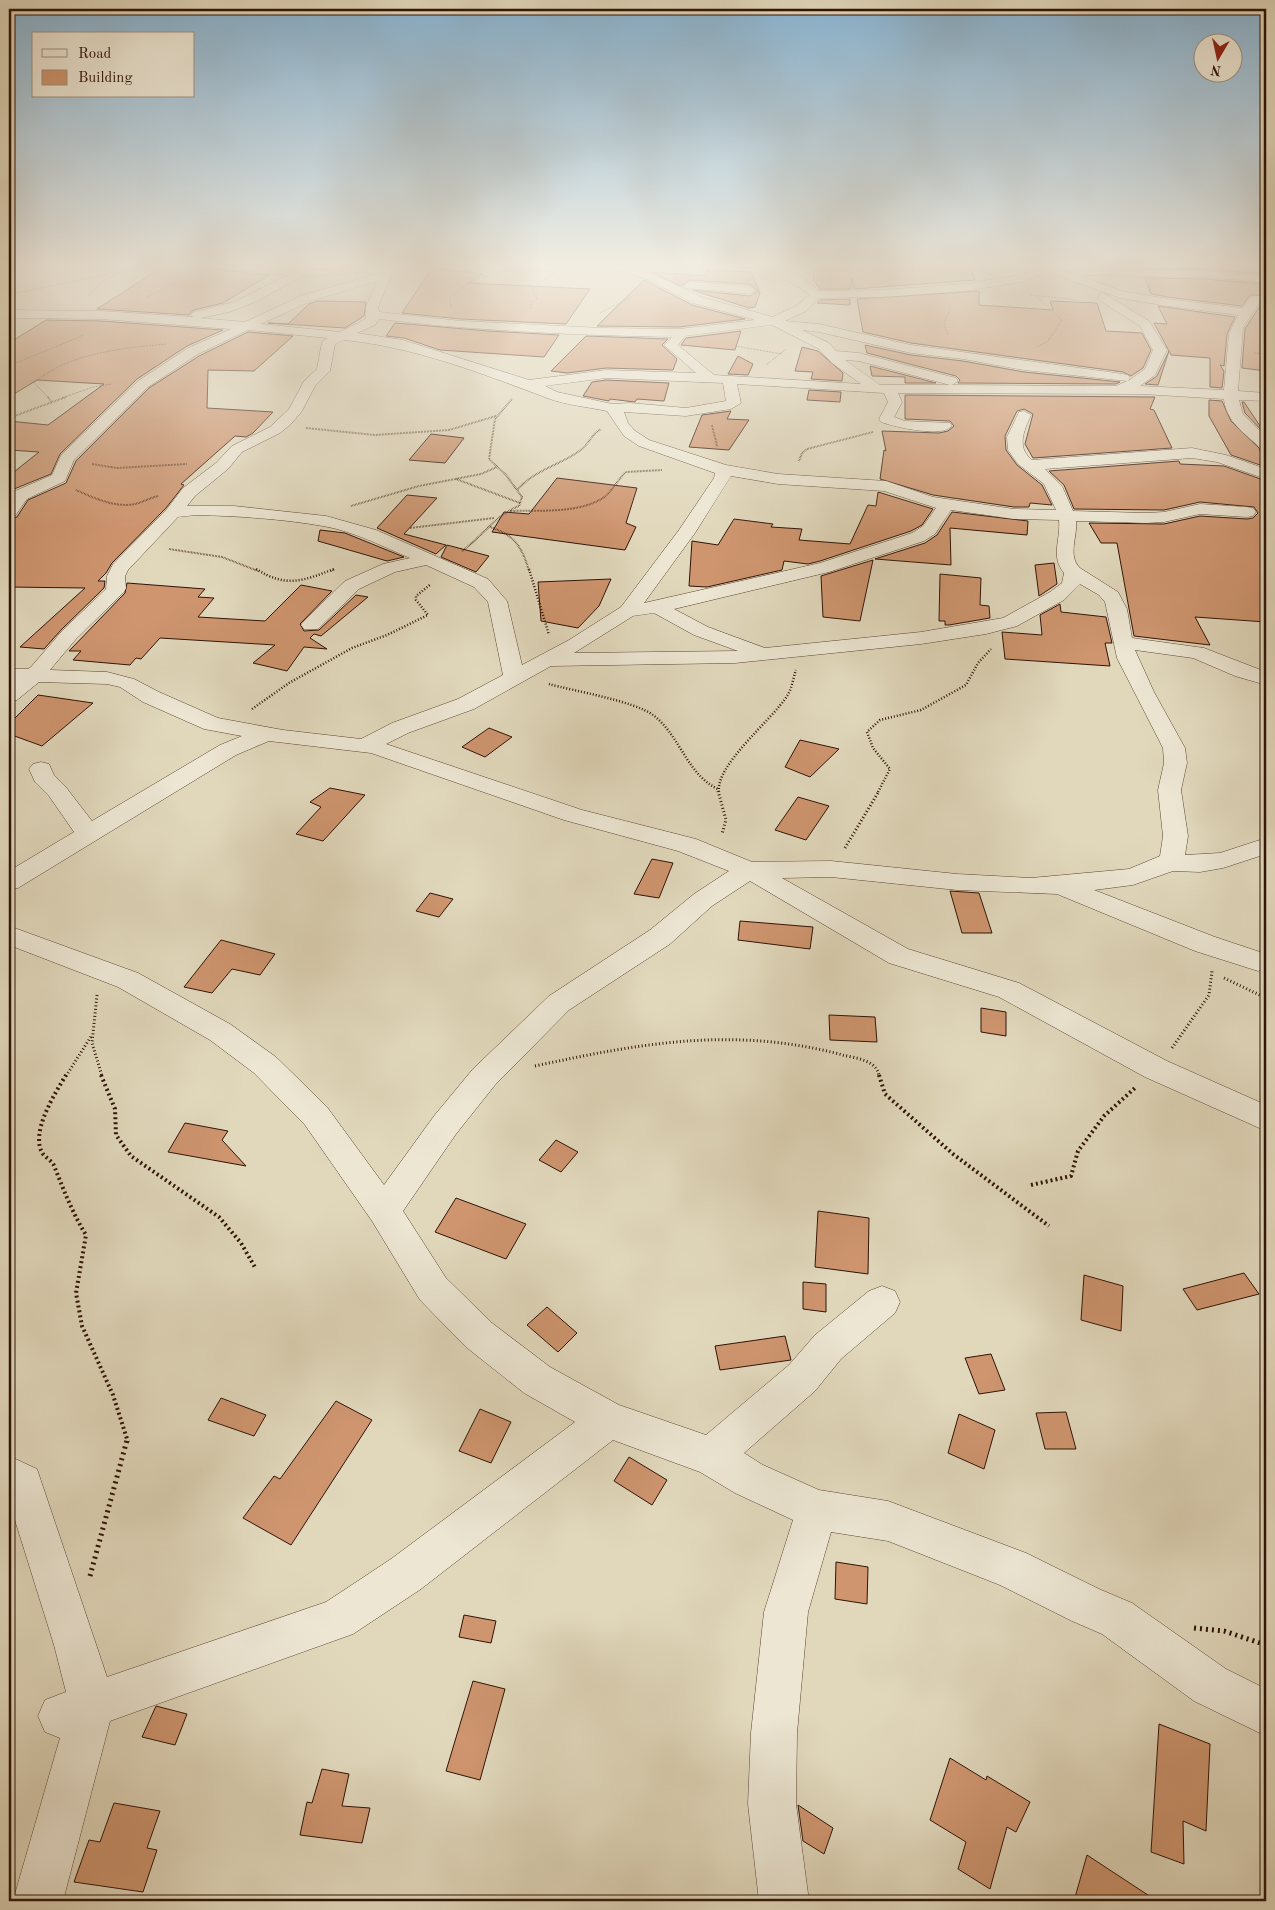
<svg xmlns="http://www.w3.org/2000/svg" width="1275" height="1910" viewBox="0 0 1275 1910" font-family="'Old Standard TT',serif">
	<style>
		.building { fill: #ce956f; stroke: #2f1307 }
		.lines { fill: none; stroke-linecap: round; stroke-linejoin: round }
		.minor-casing { stroke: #5c4434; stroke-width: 1 }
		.path-far5 { stroke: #2f1307; stroke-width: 1; stroke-dasharray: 0.5 1; stroke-linecap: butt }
		.path-far4 { stroke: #2f1307; stroke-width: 2; stroke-dasharray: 0.5 1; stroke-linecap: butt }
		.path-far3 { stroke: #2f1307; stroke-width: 2.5; stroke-dasharray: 1 2; stroke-linecap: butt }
		.path-far2 { stroke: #2f1307; stroke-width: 3; stroke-dasharray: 1 2.5; stroke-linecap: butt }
		.path-far1 { stroke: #2f1307; stroke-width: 4; stroke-dasharray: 2 3; stroke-linecap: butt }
		.path { stroke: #2f1307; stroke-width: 5; stroke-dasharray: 2 4; stroke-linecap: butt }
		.minor { fill: #ece6d3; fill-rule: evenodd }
	</style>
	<rect width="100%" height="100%" fill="#e1d8bc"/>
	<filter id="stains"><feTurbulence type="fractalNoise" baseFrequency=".004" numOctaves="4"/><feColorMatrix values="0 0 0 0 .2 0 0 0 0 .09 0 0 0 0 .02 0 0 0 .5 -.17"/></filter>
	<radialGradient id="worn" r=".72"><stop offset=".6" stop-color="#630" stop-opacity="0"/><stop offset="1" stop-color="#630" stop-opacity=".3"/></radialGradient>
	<g class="building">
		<polygon points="816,264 919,264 919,266 970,267 975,280 854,289 852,278 851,289 820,289 813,280"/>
		<polygon points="1148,264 1199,267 1198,264 1266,268 1266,274 1203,269 1142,269 1141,265"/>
		<polygon points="164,266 170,269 211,269 269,275 223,303 193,310 189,315 97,309"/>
		<polygon points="432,268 483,274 468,283 590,289 566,324 461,319 402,313"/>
		<polygon points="707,270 751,272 760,293 755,307 749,308 692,290 750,296 758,291 750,284 689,280 681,286 652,272 705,276"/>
		<polygon points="1145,278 1203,279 1266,284 1266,371 1242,368 1245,329 1264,300 1262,295 1250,295 1242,306 1168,297 1151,294"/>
		<polygon points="644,280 692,305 745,319 679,327 597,326"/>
		<polygon points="979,291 979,305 1053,310 1050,301 1097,303 1106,331 1142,333 1151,350 1143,368 1131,376 1123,372 911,343 863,332 857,299"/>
		<polygon points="850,299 850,305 817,303 820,300"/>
		<polygon points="318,301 366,302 364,316 345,328 268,323 288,324 309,304"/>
		<polygon points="1158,306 1235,317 1227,334 1224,366 1220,365 1224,371 1222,388 1210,387 1210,358 1171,355 1169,351 1158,385 1145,384 1157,376 1169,351 1154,323 1167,324"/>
		<polygon points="46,320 101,321 223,330 187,346 137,379 60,454 51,474 14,489 9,495 9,476 39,452 9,450 9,421 48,425 104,384 37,380 9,397 9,343"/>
		<polygon points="395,323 488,331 559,335 544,357 440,350 404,338 386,336"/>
		<polygon points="741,331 735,350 681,345 686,338"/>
		<polygon points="248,332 293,336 254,371 208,370 207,408 273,412 253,433 246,437 235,436 181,484 184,485 166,508 112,563 106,573 98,581 105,581 104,588 61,630 44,649 20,647 85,588 9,587 9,519 17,517 28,500 66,483 76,461 149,388 199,356"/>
		<polygon points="586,336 668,339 662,345 677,359 673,370 606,368 567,373 551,371"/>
		<polygon points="865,345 911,355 963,361 1024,372 1120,382 1116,384 958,383 960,380 956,376 867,353"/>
		<polygon points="802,347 818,351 843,373 842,381 811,379 813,372 795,371"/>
		<polygon points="738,356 753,364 748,375 728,374"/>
		<polygon points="870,366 936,383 905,383 905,377 872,376"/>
		<polygon points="606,380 669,383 664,401 637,399 635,402 610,399 609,401 583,396 592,382"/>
		<polygon points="809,390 841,392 840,402 807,400"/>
		<polygon points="905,395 1155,397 1150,409 1154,410 1172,448 1033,458 1025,444 1033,414 1024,409 1017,411 1005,436 1006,450 1017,465 1042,485 1052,505 1030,503 1029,507 1014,507 933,495 880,479 884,450 886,451 882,431 939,433 948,431 954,426 950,421 905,419"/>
		<polygon points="1209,400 1222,401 1231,421 1259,448 1266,467 1231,455 1209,416"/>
		<polygon points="1242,402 1244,402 1266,435 1245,413"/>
		<polygon points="731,411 727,419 749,420 729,450 689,447 702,415"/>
		<polygon points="431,434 464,438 445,463 409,460"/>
		<polygon points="1179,461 1180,464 1224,466 1266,481 1266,622 1195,617 1210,645 1134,636 1117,543 1101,543 1089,523 1164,524 1200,516 1247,519 1253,518 1258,513 1254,507 1200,502 1164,510 1074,509 1064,485 1049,471"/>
		<polygon points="557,478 637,488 626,523 636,527 625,550 492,532 504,512 529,514"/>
		<polygon points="878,492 933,509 922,525 911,531 820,561 808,564 784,561 782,570 707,587 689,586 692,541 718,545 734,519 773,524 771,527 802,529 799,540 850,544 868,505 876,506"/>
		<polygon points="407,495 437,498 404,534 446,545 436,554 377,528"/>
		<polygon points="952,512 1028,521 1027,535 950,528 951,565 875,559 925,543 937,535"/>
		<polygon points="320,530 345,533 404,557 387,561 318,541"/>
		<polygon points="447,545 489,556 476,572 441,557"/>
		<polygon points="873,560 860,621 823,617 821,576"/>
		<polygon points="1054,563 1057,584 1039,596 1035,565"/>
		<polygon points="940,574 981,578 980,605 989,606 990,618 949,625 945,625 945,621 939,621"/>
		<polygon points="611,579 599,606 578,628 541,621 538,582"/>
		<polygon points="127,583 205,589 198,597 214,598 198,617 265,621 301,585 332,591 300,624 304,631 319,630 356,595 368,597 321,636 314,634 310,638 327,649 304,647 287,671 253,663 275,645 160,638 141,659 136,658 130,665 73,660 81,651 69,651 125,593"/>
		<polygon points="1060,604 1061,612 1106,617 1112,643 1105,643 1110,666 1005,659 1002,632 1042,635 1040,615"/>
		<polygon points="38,695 93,703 42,746 9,734 9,724"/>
		<polygon points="489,728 512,737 485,757 462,747"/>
		<polygon points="800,740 839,749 810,777 785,767"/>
		<polygon points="330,788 365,795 323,841 296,834 321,807 310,802"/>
		<polygon points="798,797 829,806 806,840 775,830"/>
		<polygon points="652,859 673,863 659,898 634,894"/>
		<polygon points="950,891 979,893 992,933 962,933"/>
		<polygon points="430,893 453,899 439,917 416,911"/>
		<polygon points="740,921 813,927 810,949 738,940"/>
		<polygon points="221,940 275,954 260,975 232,969 212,993 184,987"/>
		<polygon points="981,1008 1006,1012 1006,1036 981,1032"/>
		<polygon points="829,1015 875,1017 877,1042 830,1040"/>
		<polygon points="185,1123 228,1131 222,1140 246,1166 168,1152"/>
		<polygon points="556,1140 578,1152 561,1172 539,1160"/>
		<polygon points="456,1198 526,1224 506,1259 435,1232"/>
		<polygon points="818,1211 869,1218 868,1274 815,1267"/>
		<polygon points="1244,1273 1259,1294 1197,1310 1183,1289"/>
		<polygon points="1084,1275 1123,1286 1121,1331 1081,1320"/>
		<polygon points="803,1282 826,1284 826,1312 803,1309"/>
		<polygon points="547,1307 577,1333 558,1352 527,1325"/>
		<polygon points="785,1336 791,1360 720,1370 715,1346"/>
		<polygon points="991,1354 1005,1390 979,1394 965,1358"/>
		<polygon points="221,1398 266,1415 254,1436 208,1420"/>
		<polygon points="336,1401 372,1420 291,1545 243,1518 274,1476 280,1479"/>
		<polygon points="480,1409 511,1422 491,1463 459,1451"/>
		<polygon points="1066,1412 1076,1449 1045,1449 1036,1413"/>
		<polygon points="959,1414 995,1430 984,1469 948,1453"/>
		<polygon points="629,1457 667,1480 652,1505 614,1481"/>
		<polygon points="836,1562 868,1567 867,1604 835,1599"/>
		<polygon points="464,1615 496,1621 491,1643 459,1637"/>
		<polygon points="473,1681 505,1689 480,1780 446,1771"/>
		<polygon points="156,1706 187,1714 175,1745 142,1737"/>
		<polygon points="1159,1724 1210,1744 1206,1831 1183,1821 1184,1864 1151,1852"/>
		<polygon points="950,1758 986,1780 987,1776 1030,1802 1016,1832 1007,1827 990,1889 958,1869 966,1842 930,1820"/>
		<polygon points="322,1769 349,1774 342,1806 370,1808 362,1843 300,1835 307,1802 312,1803"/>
		<polygon points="114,1803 160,1811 147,1848 157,1850 143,1892 74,1882 89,1840 100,1842"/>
		<polygon points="798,1805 833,1828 824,1854 803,1841"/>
		<polygon points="1087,1855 1157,1901 1074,1901"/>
	</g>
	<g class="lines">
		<g class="minor-casing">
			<g id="minor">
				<path d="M164,264H233L316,270L358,267L364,270L358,273L303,276L255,302L229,312L200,318L245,322L303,295L381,273L384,267L400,264H423L421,266L393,272L378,307L379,312L461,321L601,328L679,329L755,320L693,303L649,280L604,266L603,264H618L657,276L701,297L773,317L798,305L809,295C798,283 774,278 768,264C784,264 807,279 819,291L882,290L965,284L1019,275L1039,268L1033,264H1057L1055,267L1122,291L1168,299L1243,308L1252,296H1260L1262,299L1243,328L1238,391L1266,393V401L1239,400L1243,414L1266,437V450L1261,448C1245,434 1226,421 1224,399L1143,394L898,393L902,402L894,417L905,421L950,423L952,426C943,438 894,427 881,422L879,419L888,402L884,393L737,384L741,403L731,409L686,416L624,412L628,423L634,430L649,440L726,465L778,474L886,481L933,497L1014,509L1056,510L1044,484L1018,464L1008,450L1007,437L1019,412L1024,411L1031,415C1024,431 1016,447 1032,460L1192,448L1226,455L1266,469V479L1217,462L1192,458L1045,469L1062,486L1073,511L1146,513L1164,512L1200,504L1247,507L1253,508L1256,512L1253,516L1247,517L1200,514L1164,522L1146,523L1076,521C1078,536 1067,555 1080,568L1118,592L1127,609L1132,638L1204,648L1266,672V685L1235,676L1193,658L1135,650L1154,692L1185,748L1187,763L1181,790L1188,836L1185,855L1220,853L1266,838V854L1223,868L1200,872L1173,871L1133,885L1094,890L1215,937L1266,954V968L1258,971L1195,951L1057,894L957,890L831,877L782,878L908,949L1019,983L1167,1061L1266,1105V1131L1145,1077L999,997L889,963L750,881L712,906L670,944L569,1010L495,1085L456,1134L403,1211L446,1278L492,1323L550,1367L619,1405L706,1435L789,1365L815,1335L869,1291L882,1286L895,1291L900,1302L895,1313L841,1359L815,1391L744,1453L763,1465L819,1490L888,1501L1026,1553L1099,1589L1132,1603L1226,1669L1266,1689V1736L1194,1701L1102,1634L1072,1621L1000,1585L888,1541L831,1532L808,1612L797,1733L796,1804L809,1901H759L748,1804L751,1733L764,1612L793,1520L735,1493L700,1472L613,1440L421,1589L353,1634L110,1721L63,1901H13L60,1738L45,1732L38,1716L45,1700L66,1692L54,1645L9,1501V1456L37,1469L107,1677L326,1602L391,1559L575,1422L524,1393L466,1347L420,1300L372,1221L305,1125L254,1073L210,1040L118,987L9,945V926L138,973L230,1024L276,1057L327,1107L384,1185L434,1116L473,1069L549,996L650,930L694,894L729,871L678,851L564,820L371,753L269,741L236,755L18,888L9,890V871L74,832L49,796L35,782L29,769L33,764L41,762L49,764L54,775L65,786L92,821L220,745L242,736L204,729L143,702L120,687L107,684L39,682L17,700L9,701V686L15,681H9V669H28L31,667L62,631L106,589L107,576L113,564L167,509L183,488L216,463L232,446L270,427L289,409L304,381L317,369L322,342L327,338L248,330L198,354L148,387L74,460L65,481L27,499L15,516L9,517V498L15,491L52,475L61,455L138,381L188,348L231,329L101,319L9,318V310L101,311L193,317L191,315L193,312L234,302L288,275L211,267H170ZM1048,272L1120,298L1168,306L1238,315L1229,334L1224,390L1140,386L1155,375L1167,350L1149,321L1103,293L1099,294V300L1140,326L1153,350L1145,369L1128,381L1130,378L1128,375L1123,374L911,345L819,324L785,321L806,311L819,298L882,297L965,291L1021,282ZM377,281L366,307V319L340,332L261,324L311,301ZM379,319C476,331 574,335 672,337L664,345L696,373L606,370L529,380L403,340L357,333L375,325ZM772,325L819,349L832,363L861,384L714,375L678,345L685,336ZM802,330L819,332L911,353L963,359L1024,370L1127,381L1116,386L952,385L958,381L956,378L859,353L836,351L829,343ZM344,340C414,347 481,373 547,398C566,405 588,407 607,411L624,436L639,446L715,473L714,478L679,530L621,607L569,640L522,665L507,601L488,579L376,530L326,516L234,506H187L195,496L228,469L242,452L280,433L291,424L302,411L315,386L330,371L335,344ZM845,360L859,361L950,385H880ZM606,378L723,383L726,401L686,408L630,403L612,404L557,392L545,386ZM731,476L778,484L884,491L936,508L923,526L912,533L820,563L644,603L695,533ZM951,510L1014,519L1059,520C1061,540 1050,556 1064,573L1062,583L1050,592L1003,618L921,632L765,648L708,627L674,609L829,572L924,541L935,534ZM197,515C239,516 282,519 323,526C353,531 382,546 410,558L383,564L345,581L304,621L301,625L304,629H318L359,589L395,572L426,565L474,587L488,602L503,675L458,699L392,723L361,739L283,730L218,718L159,692L134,679L107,672L50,670L76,639L124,592L126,588L125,576L128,570L178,517ZM1080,584L1099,595L1105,602L1117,658L1163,748L1164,763L1158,790L1163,836L1160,856L1129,869L1031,878L957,874L831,861L752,862L696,839L582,810L386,744L408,733L474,709L551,666L735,663L921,644L986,634L1017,626L1064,600ZM654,613L694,635L738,651L574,653L633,616Z"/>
				<polygon points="1083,270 1203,271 1266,276 1266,282 1203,277 1079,275 1077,273"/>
				<polygon points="689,282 750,286 756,290 750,294 685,288 683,286"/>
			</g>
		</g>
		<g class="path-far5">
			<polyline points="497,264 556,273"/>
			<polyline points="817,269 888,273"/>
			<polyline points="9,276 68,264"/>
			<polyline points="12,294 151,266"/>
			<polyline points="88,295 102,282 121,272"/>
			<polyline points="1030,295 1079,300"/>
			<polyline points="1036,296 1062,320 1048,341 1037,347"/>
			<polyline points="147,297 175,283"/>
			<path d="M451,306L450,298C469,279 494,273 520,267"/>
			<polyline points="531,309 531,303 537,299 533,292 534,287 568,264"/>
			<polyline points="600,313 639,293"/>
			<polyline points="948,335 944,323 951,307"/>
			<polyline points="735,346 782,354"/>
			<polyline points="1254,353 1266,354"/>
			<polyline points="766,365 786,349"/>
			<polyline points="9,366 84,335"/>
			<path d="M49,398L34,383C68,353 123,348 167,344"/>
			<polyline points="62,398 93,387 112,384"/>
		</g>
		<g class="path-far4">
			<polyline points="48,397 52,403"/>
			<polyline points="9,418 66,397"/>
			<polyline points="712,425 717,446"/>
			<polyline points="306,428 375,435 449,430 496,416"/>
			<polyline points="799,461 802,453 807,449 873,432"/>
			<polyline points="92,464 117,468 187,464"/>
			<polyline points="456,479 520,503"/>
			<path d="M518,489C536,469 561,465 582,449C589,443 592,434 601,429"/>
			<path d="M76,490C94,498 115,508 135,504C143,502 150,498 158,496"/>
			<polyline points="351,506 419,486 481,474 497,467"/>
			<path d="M510,511C539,510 577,514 603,498C612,492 617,480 626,472L662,470"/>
			<path d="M490,527C514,535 522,546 529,571"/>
			<polyline points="410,528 494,518"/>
			<polyline points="169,549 222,557 258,571"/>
			<path d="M462,551C483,536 495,515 519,506L522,497L506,475L489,459L495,419L512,399"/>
			<polyline points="331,571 335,569"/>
		</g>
		<g class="path-far3">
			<path d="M256,569C286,588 303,581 334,569"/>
			<polyline points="529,569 549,635"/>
			<path d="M549,684C574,691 634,701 653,715C680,735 687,775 718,789"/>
			<polyline points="252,709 289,683 352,648 387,635 428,615 416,600 416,596 431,584"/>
			<path d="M719,792C715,765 773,719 787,696C792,689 793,678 796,670"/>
			<polyline points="878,792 890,769 873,748 867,732 880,720 921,710 966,685 978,663 991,649"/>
		</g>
		<g class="path-far2">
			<polyline points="718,791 726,820 722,834"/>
			<polyline points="845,848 879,791"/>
			<polyline points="1224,978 1266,998"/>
			<polyline points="97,995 92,1043 102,1076"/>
			<polyline points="1172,1048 1209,995 1212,971"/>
			<path d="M535,1066C642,1043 734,1026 843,1055C855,1058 877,1060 879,1076"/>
			<polyline points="66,1076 92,1035"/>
		</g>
		<g class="path-far1">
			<path d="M66,1075C56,1092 29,1133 43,1154C47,1159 53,1161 55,1168C64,1191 73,1214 86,1235L76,1293L82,1326L113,1395L128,1442"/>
			<polyline points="101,1075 115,1109 116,1135 131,1156 219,1217 241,1243 256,1269"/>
			<polyline points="879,1075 885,1094 953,1154 1049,1226"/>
			<polyline points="1031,1185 1071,1176 1078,1151 1104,1116 1136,1087"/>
		</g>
		<g class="path">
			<polyline points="90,1576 127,1440"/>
			<polyline points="1194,1628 1224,1631 1266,1645"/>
		</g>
		<use href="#minor" class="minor"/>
	</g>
	<linearGradient id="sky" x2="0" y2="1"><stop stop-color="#88b6d6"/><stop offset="0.5" stop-color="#f2ede1"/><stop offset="1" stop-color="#f2ede1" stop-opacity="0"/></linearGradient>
	<rect width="1275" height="531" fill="url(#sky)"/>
	<rect width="1275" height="1910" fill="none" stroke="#e1d8bc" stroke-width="30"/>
	<rect x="10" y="10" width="1255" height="1890" fill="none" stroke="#2f1307" stroke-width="2.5"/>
	<rect x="15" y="15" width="1245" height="1880" fill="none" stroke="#2f1307"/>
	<rect x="32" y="32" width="162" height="65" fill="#ece6d3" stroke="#a09281"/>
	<rect x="42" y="49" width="25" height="8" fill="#ece6d3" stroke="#a09281"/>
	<text x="78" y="58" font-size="15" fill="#2f1307">Road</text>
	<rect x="42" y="70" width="25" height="15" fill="#ce956f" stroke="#a09281"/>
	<text x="78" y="82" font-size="15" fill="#2f1307">Building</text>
	<g transform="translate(1218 58) rotate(189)"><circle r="24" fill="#ece6d3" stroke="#a09281"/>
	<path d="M0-4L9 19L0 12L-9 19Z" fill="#8f2418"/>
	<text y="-8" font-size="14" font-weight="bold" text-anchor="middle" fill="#2f1307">N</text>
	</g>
	<rect width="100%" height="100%" filter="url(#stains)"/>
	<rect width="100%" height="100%" fill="url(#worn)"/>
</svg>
